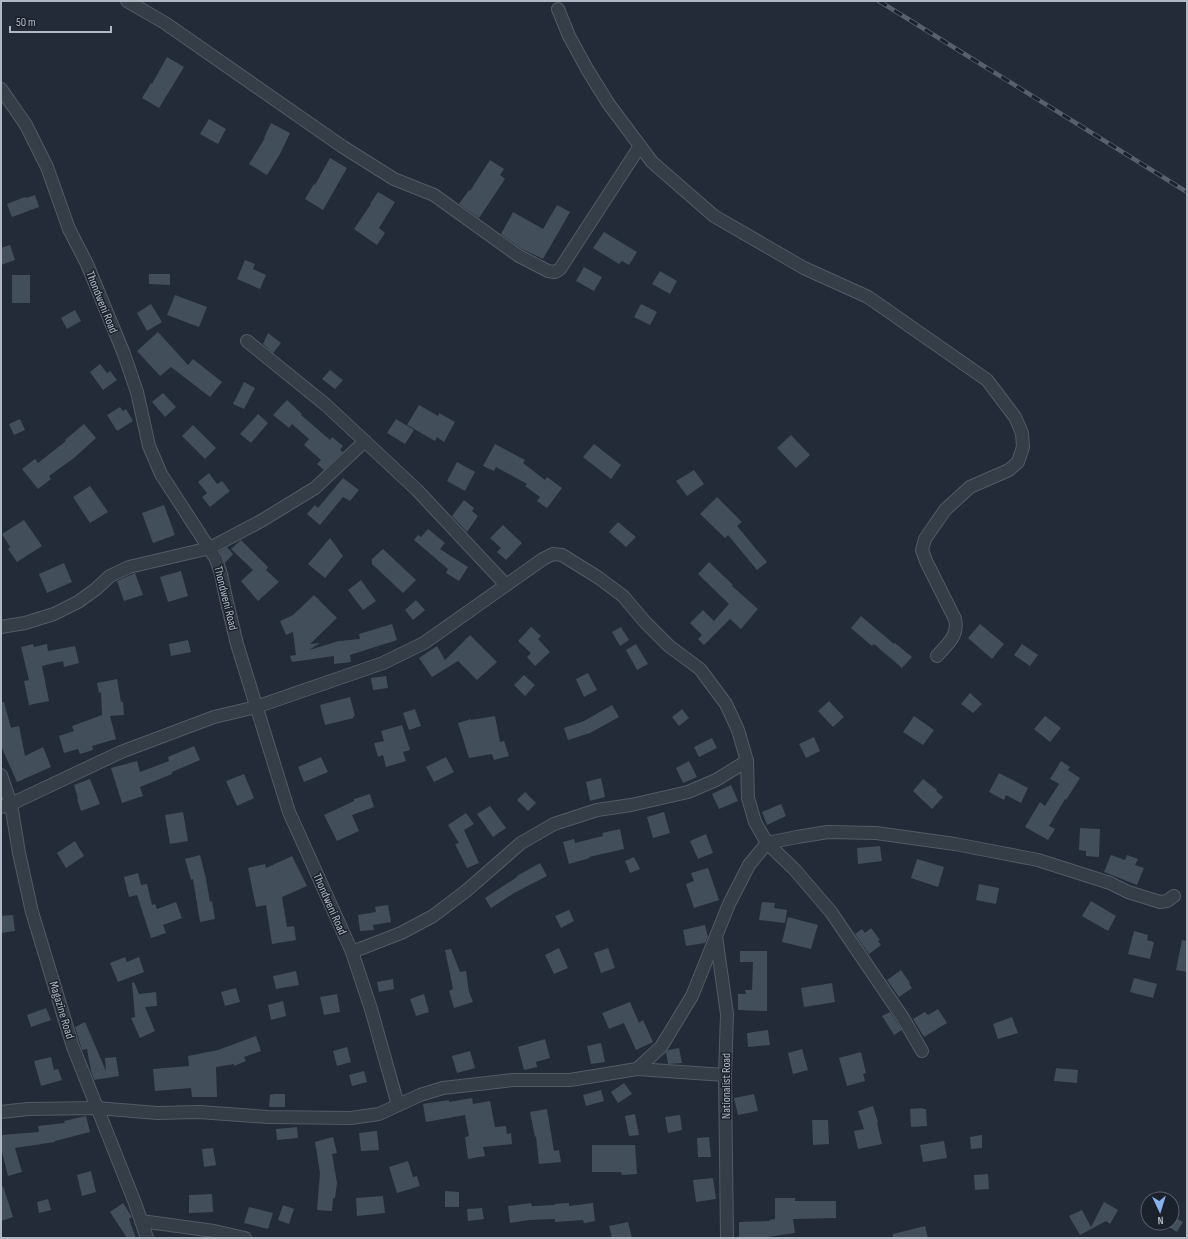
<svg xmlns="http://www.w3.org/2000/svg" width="1188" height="1239" viewBox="0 0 1188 1239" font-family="'Sofia Sans Condensed',sans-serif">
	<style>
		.building { fill: #434e5b }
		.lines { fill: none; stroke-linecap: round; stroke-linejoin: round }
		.street-casing { stroke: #535b65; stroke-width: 14 }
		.street { stroke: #353d47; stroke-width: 12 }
		.rail-casing { stroke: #57616e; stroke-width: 4.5 }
		.rail { stroke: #1b222c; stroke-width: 3; stroke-dasharray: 9; stroke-linecap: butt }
		.labels { text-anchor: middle; stroke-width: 3; stroke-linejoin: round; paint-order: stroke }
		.street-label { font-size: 12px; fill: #b0b8c4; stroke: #1b222c }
	</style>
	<rect width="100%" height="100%" fill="#222b37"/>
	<g class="building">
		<polygon points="167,57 184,67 159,108 142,98 151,83 152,84"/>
		<polygon points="209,119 226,129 218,144 200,134"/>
		<polygon points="271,123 290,133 280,154 267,175 249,164 265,138 264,138"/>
		<polygon points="330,158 347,168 323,210 305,199 314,184 315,185"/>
		<polygon points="490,160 504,169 500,175 505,179 479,218 459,204 469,190 470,191"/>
		<polygon points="378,192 395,202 379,228 385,233 377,245 354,229 371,204 370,204"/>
		<polygon points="35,195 39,207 12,217 7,204 25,197 26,198"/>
		<polygon points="557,205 570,212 543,259 522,249 501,234 513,212 543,229"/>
		<polygon points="604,232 637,252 629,265 622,261 619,264 593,248"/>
		<polygon points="10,245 15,260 1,265 1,248"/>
		<polygon points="245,260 255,264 253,269 266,275 260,289 237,279"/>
		<polygon points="584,267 602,277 594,291 576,281"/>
		<polygon points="660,271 677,281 670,294 652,284"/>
		<polygon points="149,274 170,274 170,285 149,284"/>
		<rect x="12" y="275" width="18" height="28"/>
		<polygon points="175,295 207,307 199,327 167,315"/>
		<polygon points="151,304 162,322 147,331 137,313"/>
		<polygon points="641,304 657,312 650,325 634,317"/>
		<polygon points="75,310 81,321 67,329 61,318"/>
		<polygon points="158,332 188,365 193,359 222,382 210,397 171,367 160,376 137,351"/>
		<polygon points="268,333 281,343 273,353 263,344"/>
		<polygon points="100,364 107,373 110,371 117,380 103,390 90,372"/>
		<polygon points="330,370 343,380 335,389 322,379"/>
		<polygon points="244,382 255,388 244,409 233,404"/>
		<polygon points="163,393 176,407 165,417 152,402"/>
		<polygon points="287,400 302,414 301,415 307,420 330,440 332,437 343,446 340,450 343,452 324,470 317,464 321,460 304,445 309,439 292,424 289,428 273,415"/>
		<polygon points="419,405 438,416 439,413 455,422 444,442 437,437 435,441 407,425"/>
		<polygon points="120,407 123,411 126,409 133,421 117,431 107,415"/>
		<polygon points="258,414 268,423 251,443 240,434"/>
		<polygon points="20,419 25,430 14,435 9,424"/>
		<polygon points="396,419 414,430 405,444 387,433"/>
		<polygon points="84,424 96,438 74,458 49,476 51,479 38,489 22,469 35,459 38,463 66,441 65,440"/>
		<polygon points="193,425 216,448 205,459 182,436"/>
		<polygon points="791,435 810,455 796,468 777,448"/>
		<polygon points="495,444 525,460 523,463 545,480 547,477 562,488 547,508 537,501 540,497 525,486 527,484 496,467 494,471 483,466"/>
		<polygon points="594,444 621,465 611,479 583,457"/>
		<polygon points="457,462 475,472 465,491 447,481"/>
		<polygon points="694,470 704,484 687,496 676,481"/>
		<polygon points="209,473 217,484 222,481 230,491 210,507 202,497 207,493 198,482"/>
		<polygon points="343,478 359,490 350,501 343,497 320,525 307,514 315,505 318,508"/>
		<polygon points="90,486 108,512 90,523 73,497"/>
		<polygon points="717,497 742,522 737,526 767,562 757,570 728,535 725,538 700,514"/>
		<polygon points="464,500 474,508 472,511 478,516 467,532 452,516"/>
		<polygon points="164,505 175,535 153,543 142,513"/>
		<polygon points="24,520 42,546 17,562 8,549 10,547 2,534"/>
		<polygon points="618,522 636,537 626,547 609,532"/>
		<polygon points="503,525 522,543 506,560 497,552 501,548 490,538"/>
		<polygon points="428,529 445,543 440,549 468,567 459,581 446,573 448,569 414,540 418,535 421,537"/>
		<polygon points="330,538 343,556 325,578 308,564"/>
		<polygon points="241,540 268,567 266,570 279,582 258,601 241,581 253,570 231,549"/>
		<polygon points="227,547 233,554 225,563 220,551"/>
		<polygon points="383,549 416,580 403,593 372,564 372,559"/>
		<polygon points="709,562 733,585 732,586 758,609 741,629 730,619 704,645 698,639 702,635 690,623 703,610 714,621 729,604 698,574"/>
		<polygon points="64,563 72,582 47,593 39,574"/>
		<polygon points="181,571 188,596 168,602 160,577"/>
		<polygon points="135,573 143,595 124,601 117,581"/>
		<polygon points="361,580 376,601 363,610 348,590"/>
		<polygon points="314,595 337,618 310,644 320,643 309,650 339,641 360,639 359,634 392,624 397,640 350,655 351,662 334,664 334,656 292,662 290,656 296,655 293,632 286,635 280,621 293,615"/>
		<polygon points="416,600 425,610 413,620 405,610"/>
		<polygon points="861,616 894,644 895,643 912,657 902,668 874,644 872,646 851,628"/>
		<polygon points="980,624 1004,644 992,659 968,638"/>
		<polygon points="531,627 541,636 538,639 550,652 535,666 527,657 531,653 518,641"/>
		<polygon points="621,627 629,640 620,646 612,632"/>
		<polygon points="470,635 497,662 477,680 458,661 432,677 419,658 437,646 445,660"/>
		<polygon points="188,640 191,652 171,656 169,644"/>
		<polygon points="33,644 34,647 47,644 48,651 75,646 79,663 64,667 63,661 42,666 49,701 29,705 24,681 29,680 21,647"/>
		<polygon points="636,644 648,664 637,670 626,650"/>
		<polygon points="1022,644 1038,655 1030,666 1014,655"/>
		<polygon points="588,673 597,690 584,697 576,679"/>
		<polygon points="524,675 535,685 525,696 514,685"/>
		<polygon points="386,676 388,688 373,690 371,678"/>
		<polygon points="117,679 121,702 123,702 124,715 110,716 116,739 92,746 93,750 80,754 78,749 64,753 59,736 74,731 72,726 102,715 101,692 99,693 97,683"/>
		<polygon points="970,693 982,704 973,713 961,704"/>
		<polygon points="350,697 355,716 353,716 354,718 325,725 320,705"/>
		<polygon points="829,701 844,717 833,727 818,711"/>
		<polygon points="1,702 4,702 11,728 19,726 25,756 43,747 51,767 17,782 1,746"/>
		<polygon points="612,705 619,717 590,733 568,740 564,728 584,721"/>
		<polygon points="415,709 421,726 409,730 403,713"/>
		<polygon points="682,709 689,718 679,726 672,717"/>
		<polygon points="495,716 500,742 504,741 509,756 494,760 492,754 469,758 458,723 471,719 471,720"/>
		<polygon points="914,716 934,730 923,745 903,732"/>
		<polygon points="1045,716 1061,728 1050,742 1034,729"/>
		<polygon points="402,725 410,750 403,752 406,761 386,767 383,755 378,757 374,743 384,741 381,731"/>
		<polygon points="814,737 820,751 806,758 799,744"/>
		<polygon points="712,738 717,748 699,757 694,747"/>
		<polygon points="194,746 200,760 172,772 172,774 140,787 143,796 122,803 111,768 137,761 140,772 169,761 168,757"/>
		<polygon points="321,757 328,772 304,782 298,767"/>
		<polygon points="446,757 454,772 434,782 426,767"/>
		<polygon points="689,761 697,777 683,783 676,768"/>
		<polygon points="1061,761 1070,767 1068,770 1080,778 1066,800 1065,799 1049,826 1055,829 1048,840 1025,827 1040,802 1045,806 1059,784 1050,779"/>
		<polygon points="999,773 1028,788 1021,803 1006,795 1004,800 989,792"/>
		<polygon points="244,774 254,798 237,806 226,781"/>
		<polygon points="601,778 605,797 590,801 586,782"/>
		<polygon points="90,779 100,804 81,811 77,799 78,799 74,785"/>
		<polygon points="923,779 937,790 936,791 943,797 932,809 913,791"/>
		<polygon points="731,785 738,801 719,809 712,794"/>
		<polygon points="525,792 536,803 528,811 517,800"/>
		<polygon points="370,794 374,807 352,815 359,831 337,841 324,815 354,801 354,799"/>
		<polygon points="781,804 786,816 767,825 762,812"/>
		<polygon points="490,806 506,828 493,837 477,814"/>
		<polygon points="183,812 188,841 170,844 165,815"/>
		<polygon points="664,812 670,833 653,838 647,817"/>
		<polygon points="466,813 474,824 464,830 479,863 467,868 455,844 459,843 448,825"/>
		<polygon points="1080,828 1100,829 1099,857 1086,856 1086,851 1079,850"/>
		<polygon points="620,829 624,849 589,857 590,858 569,864 563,842 574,839 575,843 603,836 602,833"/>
		<polygon points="706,834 713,853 698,859 690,841"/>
		<polygon points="75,841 84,856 66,868 57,853"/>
		<polygon points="880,846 882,861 858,864 857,848"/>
		<polygon points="200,855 206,879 210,902 212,901 215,919 200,922 193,879 191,880 185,859"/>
		<polygon points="1111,855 1125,860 1127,855 1138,859 1135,865 1144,868 1137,885 1104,872"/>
		<polygon points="292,856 307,886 282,897 287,927 294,926 296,940 272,944 266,905 256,907 248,868 265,864 266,868"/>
		<polygon points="634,857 640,869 630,873 625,861"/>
		<polygon points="917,859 944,867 938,887 911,878"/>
		<polygon points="540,863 547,876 514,893 491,908 485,898 517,877 517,876"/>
		<polygon points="708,868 719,900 694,908 686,884 694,881 691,873"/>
		<polygon points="138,873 141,885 147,884 152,905 155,904 157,909 176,902 182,918 163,925 166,933 151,938 137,895 129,897 124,877"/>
		<polygon points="979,884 999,888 996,904 976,900"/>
		<polygon points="1091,901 1116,916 1108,931 1082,916"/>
		<polygon points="762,902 775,903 774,908 787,910 785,923 759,920"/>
		<polygon points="388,905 391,922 373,925 374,930 360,931 358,915 376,912 375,907"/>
		<polygon points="569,910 574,921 561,928 555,916"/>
		<polygon points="13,915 15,931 1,933 1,916"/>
		<polygon points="788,917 818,925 811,949 782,942"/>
		<polygon points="705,925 708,937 705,943 686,946 683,930"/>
		<polygon points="871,928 880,940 878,941 881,945 869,954 855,934 862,929 865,933"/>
		<polygon points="1134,931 1148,935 1147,940 1154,942 1150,959 1128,954"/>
		<polygon points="1182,940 1187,941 1187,972 1176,970"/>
		<polygon points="559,948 568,968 554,974 545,955"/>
		<polygon points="608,948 615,968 601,973 594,953"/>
		<polygon points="451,949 460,972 466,971 469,992 473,1002 454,1008 449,991 453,989 445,950"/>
		<polygon points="740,951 767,951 767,1011 738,1010 738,994 746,994 745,990 752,990 753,962 740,962"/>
		<polygon points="125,957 127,962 139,957 144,972 118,982 110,963"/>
		<polygon points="901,970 910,983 909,984 912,988 899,997 887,980"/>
		<polygon points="296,971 299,985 276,989 273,976"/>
		<polygon points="1134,978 1157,984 1153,998 1130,992"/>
		<polygon points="393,979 394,989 379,992 377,982"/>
		<polygon points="134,982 139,994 156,992 157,1006 145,1007 155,1031 140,1038 131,1018 135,1017 132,983"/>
		<polygon points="832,983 835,1002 804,1007 801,988"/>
		<polygon points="236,988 240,1002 225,1006 221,992"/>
		<polygon points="337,994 340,1012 324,1015 320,997"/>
		<polygon points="424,994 429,1012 416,1016 410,999"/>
		<polygon points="283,1001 286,1016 271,1020 268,1005"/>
		<polygon points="630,1002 639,1023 643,1020 653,1042 636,1050 624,1023 609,1029 602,1013"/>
		<polygon points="46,1008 51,1020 31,1027 27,1015"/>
		<polygon points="938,1009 947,1023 924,1037 913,1019 925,1012 928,1015"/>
		<polygon points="890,1012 902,1030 894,1035 882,1016"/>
		<polygon points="1012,1017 1018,1033 998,1039 993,1024"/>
		<polygon points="85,1022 106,1071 105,1058 116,1057 119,1076 94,1080 91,1071 87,1049 82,1050 75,1027"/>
		<polygon points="768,1030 770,1045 748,1047 747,1033"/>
		<polygon points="256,1036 261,1051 244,1057 246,1061 234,1066 234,1064 216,1067 217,1097 192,1097 191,1088 155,1091 153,1069 189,1066 188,1056 218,1050"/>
		<polygon points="545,1039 550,1058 536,1062 537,1067 524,1070 518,1047"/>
		<polygon points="601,1043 605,1062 591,1064 587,1046"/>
		<polygon points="347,1047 351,1062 337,1066 333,1051"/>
		<polygon points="679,1048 682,1063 668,1064 666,1052 668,1050"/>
		<polygon points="802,1049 808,1070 793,1074 788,1053"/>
		<polygon points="470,1051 475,1068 457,1073 452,1056"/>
		<polygon points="861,1052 866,1073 863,1074 865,1081 847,1086 839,1058"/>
		<polygon points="51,1057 54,1070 58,1069 62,1080 41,1086 34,1061"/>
		<polygon points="1056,1068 1078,1070 1077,1083 1054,1081"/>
		<polygon points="364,1071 367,1082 352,1086 349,1075"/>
		<polygon points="624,1083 632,1094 618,1103 611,1092"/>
		<polygon points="601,1090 604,1101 586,1106 583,1095"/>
		<polygon points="274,1094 285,1094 285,1107 269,1107 270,1095"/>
		<polygon points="754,1094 758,1111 738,1115 734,1098"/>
		<polygon points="472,1098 473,1104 490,1101 495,1127 506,1126 507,1134 511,1133 512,1144 483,1147 485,1156 468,1159 465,1137 469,1136 465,1115 426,1122 423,1104 449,1100 449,1102"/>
		<polygon points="873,1106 878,1122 877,1123 882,1144 858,1149 854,1131 864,1129 858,1111"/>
		<polygon points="923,1108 923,1109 926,1109 927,1126 911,1127 910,1109"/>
		<polygon points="547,1109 554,1151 559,1150 561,1162 539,1164 536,1136 535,1137 530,1112"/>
		<polygon points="635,1114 639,1135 629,1136 625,1116"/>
		<polygon points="680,1115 682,1130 668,1133 665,1117"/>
		<polygon points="86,1116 90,1132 55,1141 55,1142 15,1148 22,1172 8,1176 1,1148 1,1135 39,1132 38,1126 65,1123 64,1121"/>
		<polygon points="812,1120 828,1120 829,1144 813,1145"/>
		<polygon points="297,1127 298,1138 277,1140 276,1129"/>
		<polygon points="377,1131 379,1150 361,1151 359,1133"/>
		<polygon points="982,1135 982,1148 971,1149 970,1137"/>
		<polygon points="333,1137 337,1153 332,1154 337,1183 335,1198 333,1198 332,1211 317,1210 320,1173 315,1142"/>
		<polygon points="709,1137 711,1157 698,1157 697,1138"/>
		<polygon points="944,1141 947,1158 923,1162 920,1145"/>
		<polygon points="592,1145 635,1145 637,1174 622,1175 621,1172 592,1172"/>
		<polygon points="213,1148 216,1165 204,1167 202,1149"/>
		<polygon points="408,1161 413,1177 417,1176 420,1186 397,1193 389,1167"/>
		<polygon points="91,1171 96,1192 82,1196 77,1175"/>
		<polygon points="988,1174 989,1189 975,1190 974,1175"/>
		<polygon points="713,1178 716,1199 696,1202 693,1180"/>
		<polygon points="3,1186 13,1217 1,1221 1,1187"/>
		<polygon points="445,1191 459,1192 459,1207 445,1207"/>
		<polygon points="212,1194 213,1212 189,1213 189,1195"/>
		<polygon points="383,1196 385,1213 357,1216 356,1198"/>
		<polygon points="775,1198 795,1198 795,1201 836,1201 836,1218 793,1219 795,1233 761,1238 739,1238 739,1222 770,1221 769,1220 775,1219"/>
		<polygon points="48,1199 51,1210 39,1213 37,1202"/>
		<polygon points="1104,1202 1118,1210 1110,1224 1106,1221 1080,1235 1069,1216 1082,1210 1091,1227"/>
		<polygon points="123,1203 132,1217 129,1219 136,1238 127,1238 110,1212"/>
		<polygon points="531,1203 532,1206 555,1205 554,1204 569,1203 569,1206 593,1203 595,1221 584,1223 583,1220 555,1222 555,1219 529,1220 510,1223 508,1206"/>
		<polygon points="283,1205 294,1209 289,1224 278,1220"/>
		<polygon points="249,1207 273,1213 268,1229 244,1223"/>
		<polygon points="482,1208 484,1219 468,1221 467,1209"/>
		<polygon points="1174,1217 1183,1222 1177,1232 1169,1227 1171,1223 1172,1223"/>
		<polygon points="628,1222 632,1238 612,1238 609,1226"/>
		<polygon points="925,1226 928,1238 893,1238 893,1234"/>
	</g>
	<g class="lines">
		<g class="street-casing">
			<g id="street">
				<polyline points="127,1 165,23 343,147 394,179 434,195 519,256 548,271 555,272 560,269 640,146"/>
				<path d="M558,9L569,36L587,69L608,103L652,162L714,216L804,268L868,297L987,380L1015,417L1022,433L1023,447L1018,462L1009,470L970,487L945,510L925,539L922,550L926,561L955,619C959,636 948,643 937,656"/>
				<polyline points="1,89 26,125 47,167 69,229 87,264 124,354 137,392 149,446 161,474 216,559 221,574 226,598 237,644 289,812 352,952 371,1009 398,1105"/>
				<polyline points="247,341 326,405 417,490 506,585"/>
				<polyline points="1,627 25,623 54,614 78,602 96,589 110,576 129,567 210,548 261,521 315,488 365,441"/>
				<polyline points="1,775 11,804 19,853 32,912 73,1047 135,1203 147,1238"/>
				<polyline points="1,807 11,804 121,752 214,717 256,707 383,663 424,643 543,559 553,554 562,555 599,578 623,596 645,622 669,646 700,669 726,704 738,730 747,761 748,798 755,822 767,843 795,870 831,912 903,1018 922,1051"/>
				<polyline points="716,936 727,1014 725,1075 727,1238"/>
				<polyline points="352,952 401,933 433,916 466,891 521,843 554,824 597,810 631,805 688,792 716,780 747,761"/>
				<polyline points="637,1069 725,1075"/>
				<polyline points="1,1112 28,1109 97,1108 157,1113 199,1112 268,1117 351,1118 379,1114 420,1095 443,1088 513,1080 570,1080 637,1069 661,1047 692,996 729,904 749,865 767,843 797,837 828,832 876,833 955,844 1038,860 1110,883 1128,892 1160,902 1167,901 1174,896"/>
				<polyline points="141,1221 214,1231 245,1238"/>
			</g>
		</g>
		<use href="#street" class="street"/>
		<g class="rail-casing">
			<polyline id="rail" points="879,1 1187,192"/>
		</g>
		<use href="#rail" class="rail"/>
	</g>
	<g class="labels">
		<g class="street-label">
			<text transform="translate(102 302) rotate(68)" y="4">Thondweni Road</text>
			<text transform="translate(226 598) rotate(76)" y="4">Thondweni Road</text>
			<text transform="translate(330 904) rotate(66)" y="4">Thondweni Road</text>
			<text transform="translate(62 1010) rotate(73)" y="4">Magazine Road</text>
			<text transform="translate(726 1086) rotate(-90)" y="4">Nationalist Road</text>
		</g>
	</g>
	<rect width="1188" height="1239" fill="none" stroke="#b0b8c4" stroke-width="4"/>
	<g transform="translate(1160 1211) rotate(176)"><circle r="19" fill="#1b222c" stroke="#575e69"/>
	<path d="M0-3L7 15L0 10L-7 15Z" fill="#88b1f1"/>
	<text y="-6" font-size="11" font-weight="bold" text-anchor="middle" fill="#b0b8c4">N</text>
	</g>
	<path d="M10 26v6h101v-6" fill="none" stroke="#b0b8c4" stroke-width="2"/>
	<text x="16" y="26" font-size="12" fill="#b0b8c4" stroke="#1b222c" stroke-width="3" paint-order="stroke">50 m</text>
</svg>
